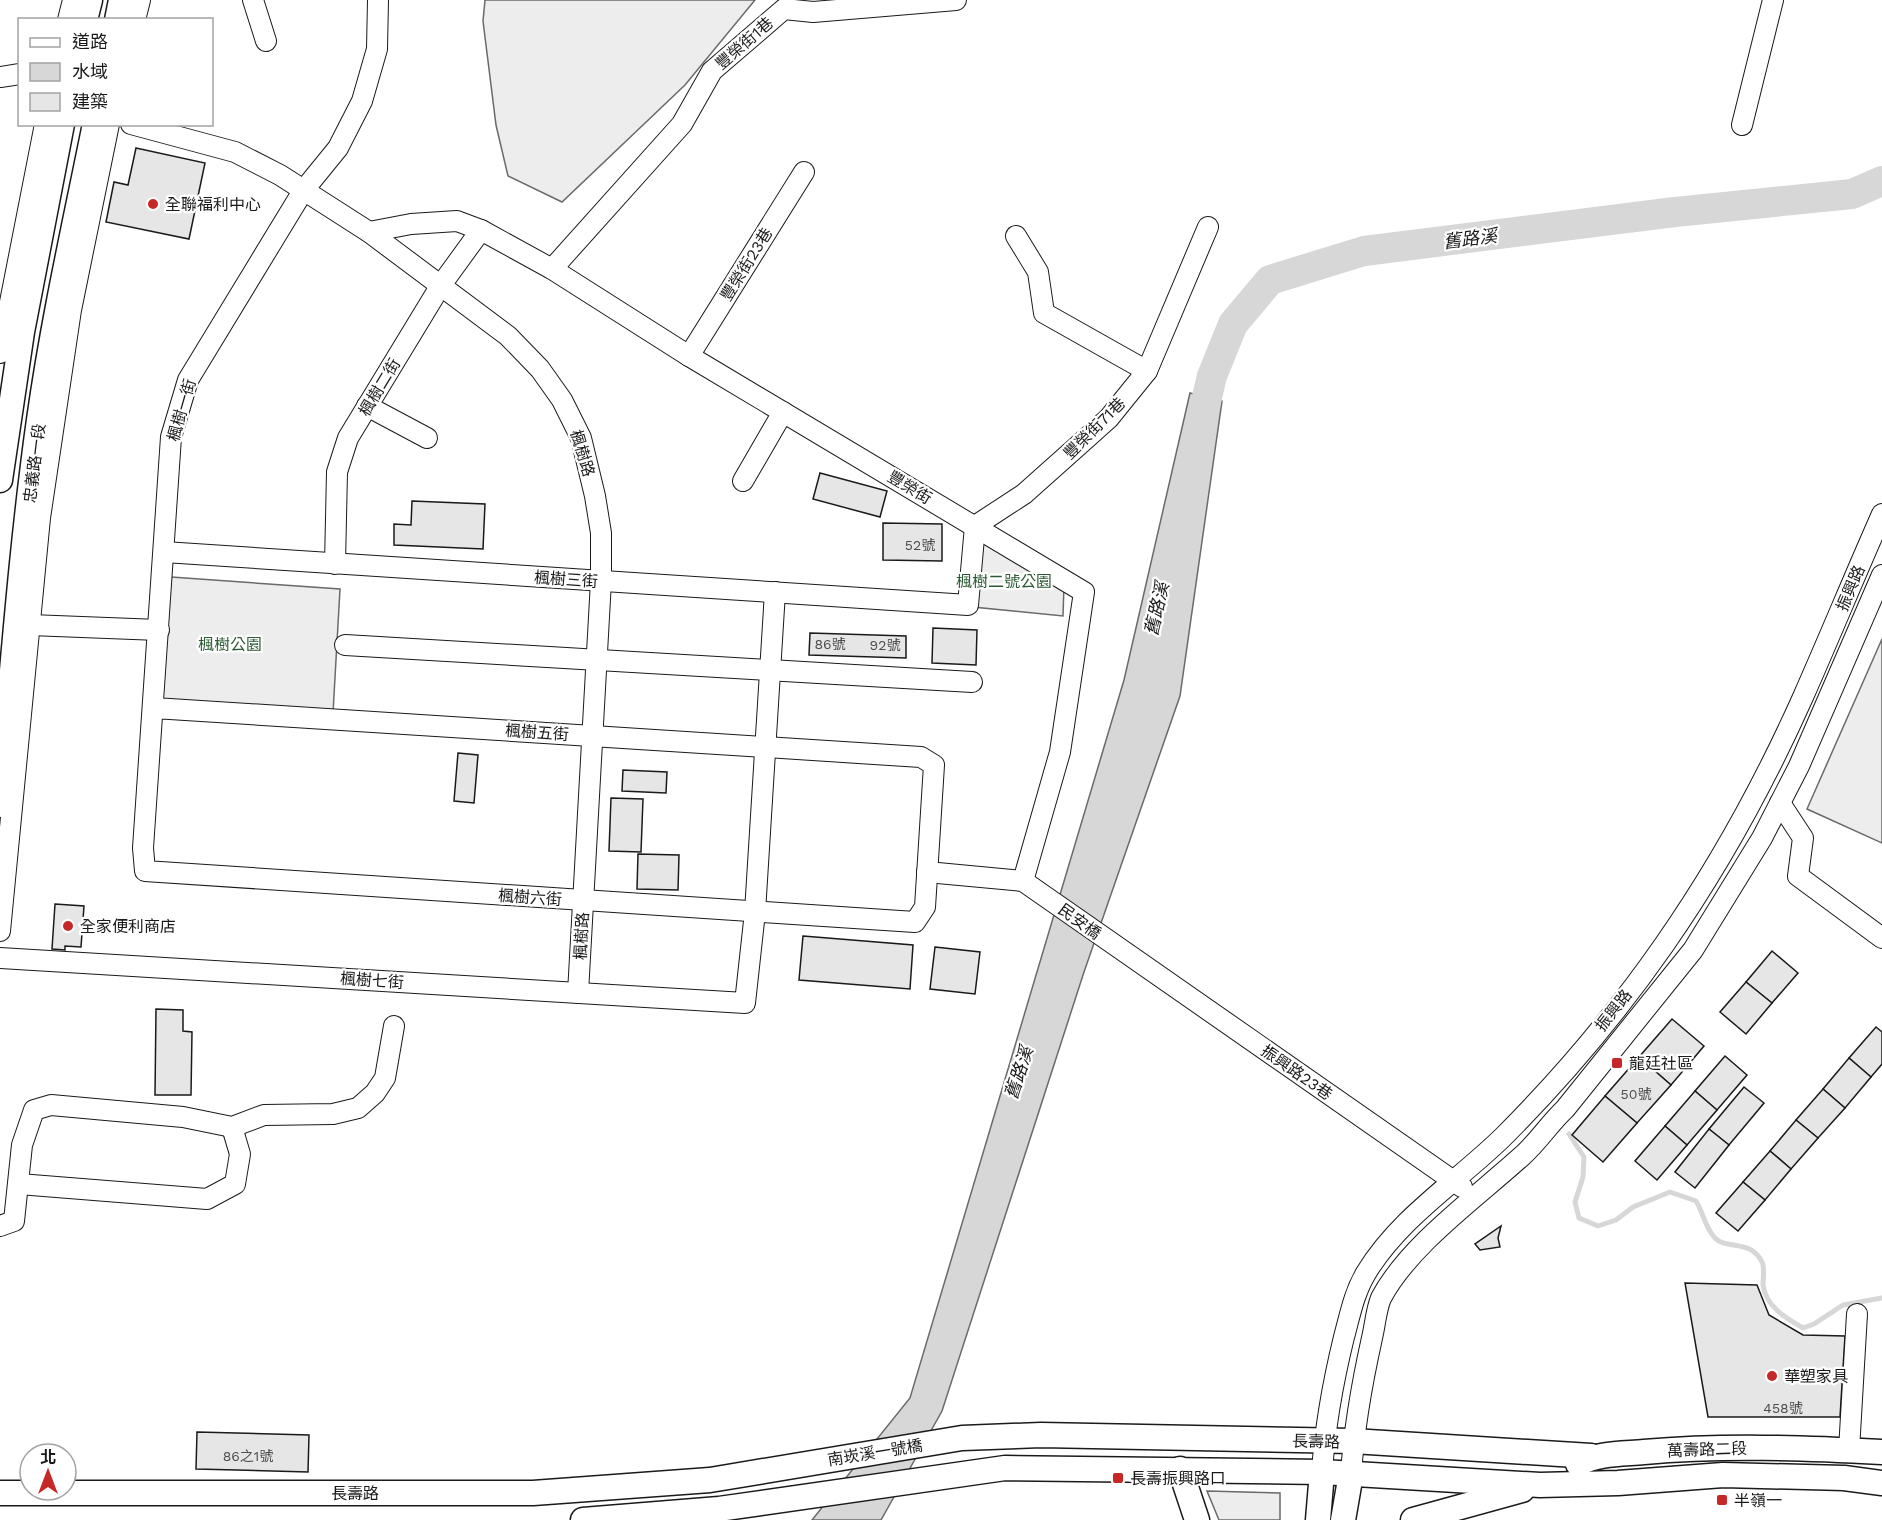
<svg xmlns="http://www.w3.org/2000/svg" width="1882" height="1520" viewBox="0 0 1882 1520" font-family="'Work Sans','Noto Sans TC',sans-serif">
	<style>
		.built { fill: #ededed; stroke: #6a6a6a; stroke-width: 1.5 }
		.water { fill: #d7d7d7; stroke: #6a6a6a; stroke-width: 1.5 }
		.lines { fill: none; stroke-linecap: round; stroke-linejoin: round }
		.stream { stroke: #d7d7d7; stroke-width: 5 }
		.river { stroke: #d7d7d7; stroke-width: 30 }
		.building { fill: #e6e6e6; stroke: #1a1a1a; stroke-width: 1.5 }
		.minor-casing { stroke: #1a1a1a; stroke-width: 22 }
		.major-casing { stroke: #1a1a1a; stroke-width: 27 }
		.minor { stroke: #fff; stroke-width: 20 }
		.major { stroke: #fff; stroke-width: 24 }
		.poi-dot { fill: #c62828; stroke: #fff; stroke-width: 2 }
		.labels { text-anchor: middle; stroke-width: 4.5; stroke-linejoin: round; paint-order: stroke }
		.number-label { font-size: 14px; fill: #4d4d4d }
		.street-label { font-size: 16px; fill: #1a1a1a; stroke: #fff }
		.poi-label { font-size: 16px; fill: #1a1a1a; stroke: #fff; text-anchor: start }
		.park-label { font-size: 16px; fill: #2b5a34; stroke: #fff }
		.water-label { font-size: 18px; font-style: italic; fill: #1a1a1a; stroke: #fff }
	</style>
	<rect width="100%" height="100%" fill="#fff"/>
	<g class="built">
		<polygon points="485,0 755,0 685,85 562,202 508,176 496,125 483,21"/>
		<polygon points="980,529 1064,585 1063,616 973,607"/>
		<polygon points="171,577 340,589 333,713 162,702"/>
		<polygon points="1882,639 1882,843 1807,809"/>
		<polygon points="1207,1491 1280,1493 1280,1520 1219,1520"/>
	</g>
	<polygon class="water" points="1190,393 1222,401 1180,696 1084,972 942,1411 881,1520 812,1520 910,1398 1124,680"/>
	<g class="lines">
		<path class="stream" d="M1569,1134L1584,1157L1583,1177L1575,1202L1579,1218L1598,1226L1616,1220L1633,1207L1670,1192L1696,1201C1703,1212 1705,1228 1715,1238C1726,1250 1751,1239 1762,1262C1765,1268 1763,1279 1763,1285C1766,1307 1786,1318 1803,1328L1814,1324L1843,1305L1882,1298"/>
		<polyline class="river" points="1198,436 1212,376 1233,324 1270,280 1364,251 1675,212 1852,194 1882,181"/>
	</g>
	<g class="building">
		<polygon points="136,148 205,163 189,239 106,222 114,182 128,185"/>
		<polygon points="820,473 887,491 880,517 813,499"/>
		<polygon points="412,501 485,504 483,549 394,545 394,524 411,525"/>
		<polygon points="883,523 942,524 942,561 883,560"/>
		<polygon points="933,628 977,630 976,665 932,663"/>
		<polygon points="810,633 906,636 906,658 809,655"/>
		<polygon points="458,753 478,755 474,803 454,801"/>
		<polygon points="623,770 667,772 666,793 622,791"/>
		<polygon points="611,798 643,799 641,852 609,851"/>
		<polygon points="638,854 679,855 678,890 637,889"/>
		<polygon points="55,904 84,906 81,947 65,946 65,950 52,949"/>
		<polygon points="803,936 913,945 910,989 799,980"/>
		<polygon points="935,947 980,952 975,994 930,989"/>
		<polygon points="1772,951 1798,973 1772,1003 1746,982"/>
		<polygon points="1746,982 1772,1003 1746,1034 1720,1012"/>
		<polygon points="156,1009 183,1010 183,1031 192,1032 191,1095 155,1095"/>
		<polygon points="1672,1019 1704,1046 1671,1085 1639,1057"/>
		<polygon points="1876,1027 1882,1032 1882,1064 1871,1077 1849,1058"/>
		<polygon points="1725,1056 1747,1075 1717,1110 1695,1091"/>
		<polygon points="1639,1057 1671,1085 1637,1123 1605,1096"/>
		<polygon points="1849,1058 1871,1077 1845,1108 1823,1089"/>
		<polygon points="1744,1087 1764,1103 1729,1145 1709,1129"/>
		<polygon points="1823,1089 1845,1108 1818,1138 1796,1120"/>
		<polygon points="1695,1091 1717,1110 1687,1145 1665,1126"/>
		<polygon points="1605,1096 1637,1123 1603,1162 1572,1135"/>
		<polygon points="1796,1120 1818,1138 1791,1169 1770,1151"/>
		<polygon points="1665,1126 1687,1145 1657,1180 1635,1161"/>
		<polygon points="1709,1129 1729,1145 1695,1188 1675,1172"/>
		<polygon points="1770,1151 1791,1169 1765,1200 1743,1182"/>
		<polygon points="1743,1182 1765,1200 1738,1231 1716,1213"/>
		<polygon points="1501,1226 1498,1238 1500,1247 1480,1250 1475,1244"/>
		<polygon points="1685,1283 1757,1285 1769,1315 1803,1335 1845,1336 1840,1417 1708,1417"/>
		<polygon points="197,1432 309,1435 308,1472 196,1469"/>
	</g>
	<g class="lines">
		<g class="minor-casing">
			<g id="minor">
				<polyline points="253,0 266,41"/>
				<polyline points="68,20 73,0"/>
				<polyline points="135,20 140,0"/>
				<polyline points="0,77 20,74"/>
				<polyline points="131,124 235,152 280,175 369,232 508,336 540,369 562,400 581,438 595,496 601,533 601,581 578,993"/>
				<polyline points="1742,125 1773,0"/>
				<polyline points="369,232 411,224 457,221 481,230 552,269 689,356 1084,592 1060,752 1023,881"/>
				<polyline points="1016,236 1038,272 1044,313 1147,371"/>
				<polyline points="552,269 682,124 712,71 784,9 813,12 956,0"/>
				<polyline points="0,353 45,124"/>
				<polyline points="689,356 804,172"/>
				<polyline points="367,406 427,438"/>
				<polyline points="743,481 783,412"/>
				<polyline points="164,552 968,605 975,526 1024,494 1089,436 1109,418 1147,371 1208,227"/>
				<polyline points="335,564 337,472 348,438 441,285 481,230"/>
				<polyline points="30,625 159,630"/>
				<polyline points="345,645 972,682"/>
				<polyline points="154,708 921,757 934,765 925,907 915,922 145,871 143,848 171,437 188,380 303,191 338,148 362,101 377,49 378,0"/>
				<polyline points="1780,803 1803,838 1798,876 1882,938"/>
				<polyline points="927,872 1023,881 1462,1187"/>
				<polyline points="0,931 40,518 71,310 109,124"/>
				<polyline points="0,958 745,1003 755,912 775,592"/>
				<polyline points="19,1184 207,1199 235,1184 240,1154 232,1127"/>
				<polyline points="0,1226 14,1221 22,1145 34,1110 51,1105 183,1117 232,1127 264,1115 333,1114 358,1108 375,1093 385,1078 394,1026"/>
				<polyline points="1849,1450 1857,1314"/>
				<path d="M1322,1472C1325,1426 1333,1382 1344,1337C1350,1315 1354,1293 1366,1273C1400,1217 1457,1182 1503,1137C1560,1080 1618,1011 1664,945C1717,869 1765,782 1803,697C1830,636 1855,575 1882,514"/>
				<path d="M1351,1474C1354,1428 1362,1383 1372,1338C1375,1326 1376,1310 1381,1298C1409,1245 1477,1197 1522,1156C1538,1142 1549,1124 1565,1109L1693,950L1762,838L1799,766L1882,575"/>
			</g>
		</g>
		<g class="major-casing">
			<g id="major">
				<polyline points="85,20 90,0"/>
				<polyline points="117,20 121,0"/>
				<polyline points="0,480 22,332 62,124"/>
				<path d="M0,805C12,677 21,548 39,420C53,320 75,223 95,124"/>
				<path d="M1578,1464C1598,1453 1621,1454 1644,1452C1724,1445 1803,1448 1882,1452"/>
				<polyline points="1180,1469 1197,1520"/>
				<polyline points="0,1493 533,1493 710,1480 962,1438 1041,1435 1353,1441 1591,1456"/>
				<polyline points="583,1520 719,1509 1005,1468 1322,1472 1540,1485 1618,1483 1723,1475 1844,1478 1882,1483"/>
				<polyline points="1318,1520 1322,1472"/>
				<polyline points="1343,1520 1351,1474"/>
				<polyline points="1413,1520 1522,1490"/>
			</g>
		</g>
		<use href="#minor" class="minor"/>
		<use href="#major" class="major"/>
	</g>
	<g class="poi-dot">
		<circle cx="153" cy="204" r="6"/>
		<circle cx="68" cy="926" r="6"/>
		<rect x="1611" y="1057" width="12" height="12" rx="3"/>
		<circle cx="1772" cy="1376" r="6"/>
		<rect x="1112" y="1472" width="12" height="12" rx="3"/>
		<rect x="1716" y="1494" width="12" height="12" rx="3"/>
	</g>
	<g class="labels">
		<g class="number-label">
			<text x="920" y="550">52號</text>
			<text x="830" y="649">86號</text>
			<text x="885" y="650">92號</text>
			<text x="1636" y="1099">50號</text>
			<text x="1783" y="1413">458號</text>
			<text x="248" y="1461">86之1號</text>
		</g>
		<g class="street-label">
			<text transform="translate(744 43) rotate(-41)" y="6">豐榮街1巷</text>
			<text transform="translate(746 264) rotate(-58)" y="6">豐榮街23巷</text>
			<text transform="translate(379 387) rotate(-59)" y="6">楓樹二街</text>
			<text transform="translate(181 410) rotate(-74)" y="6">楓樹一街</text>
			<text transform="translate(1094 428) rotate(-45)" y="6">豐榮街71巷</text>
			<text transform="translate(583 453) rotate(73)" y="6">楓樹路</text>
			<text transform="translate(34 463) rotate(-83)" y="6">忠義路一段</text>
			<text transform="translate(910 487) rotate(31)" y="6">豐榮街</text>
			<text transform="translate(566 579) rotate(4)" y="6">楓樹三街</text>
			<text transform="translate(1850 588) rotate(-67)" y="6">振興路</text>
			<text transform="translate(537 732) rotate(4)" y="6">楓樹五街</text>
			<text transform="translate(530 897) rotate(4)" y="6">楓樹六街</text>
			<text transform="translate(1080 921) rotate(36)" y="6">民安橋</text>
			<text transform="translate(581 936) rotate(-87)" y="6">楓樹路</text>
			<text transform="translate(372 980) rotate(4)" y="6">楓樹七街</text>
			<text transform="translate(1613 1010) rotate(-52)" y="6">振興路</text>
			<text transform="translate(1297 1072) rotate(35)" y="6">振興路23巷</text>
			<text transform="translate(1316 1441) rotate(1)" y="6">長壽路</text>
			<text transform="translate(1707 1449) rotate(-2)" y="6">萬壽路二段</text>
			<text transform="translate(875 1452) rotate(-9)" y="6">南崁溪一號橋</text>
			<text x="355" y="1499">長壽路</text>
		</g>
		<g class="poi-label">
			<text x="165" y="210">全聯福利中心</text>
			<text x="80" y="932">全家便利商店</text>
			<text x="1629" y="1069">龍廷社區</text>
			<text x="1784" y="1382">華塑家具</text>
			<text x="1130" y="1484">長壽振興路口</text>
			<text x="1734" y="1506">半嶺一</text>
		</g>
		<g class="park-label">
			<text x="1004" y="587">楓樹二號公園</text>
			<text x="230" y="650">楓樹公園</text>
		</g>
		<g class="water-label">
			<text transform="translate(1470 239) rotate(-7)" y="6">舊路溪</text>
			<text transform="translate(1157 609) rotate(-77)" y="6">舊路溪</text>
			<text transform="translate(1019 1073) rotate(-72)" y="6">舊路溪</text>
		</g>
	</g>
	<rect x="18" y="18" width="195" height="108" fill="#ffffff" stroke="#a3a3a3" stroke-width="1.5"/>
	<rect x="30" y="38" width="30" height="9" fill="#ffffff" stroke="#a3a3a3" stroke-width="1.5"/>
	<text x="72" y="48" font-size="18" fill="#1a1a1a">道路</text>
	<rect x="30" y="63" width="30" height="18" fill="#d7d7d7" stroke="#a3a3a3" stroke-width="1.5"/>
	<text x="72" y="78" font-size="18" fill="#1a1a1a">水域</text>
	<rect x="30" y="93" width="30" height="18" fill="#e6e6e6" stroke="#a3a3a3" stroke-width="1.5"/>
	<text x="72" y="108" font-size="18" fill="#1a1a1a">建築</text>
	<g transform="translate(48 1472)"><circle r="28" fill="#ffffff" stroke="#a3a3a3" stroke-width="1.5"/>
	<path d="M0-4.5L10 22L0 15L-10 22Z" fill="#c62828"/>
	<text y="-9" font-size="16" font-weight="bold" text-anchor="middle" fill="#1a1a1a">北</text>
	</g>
</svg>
